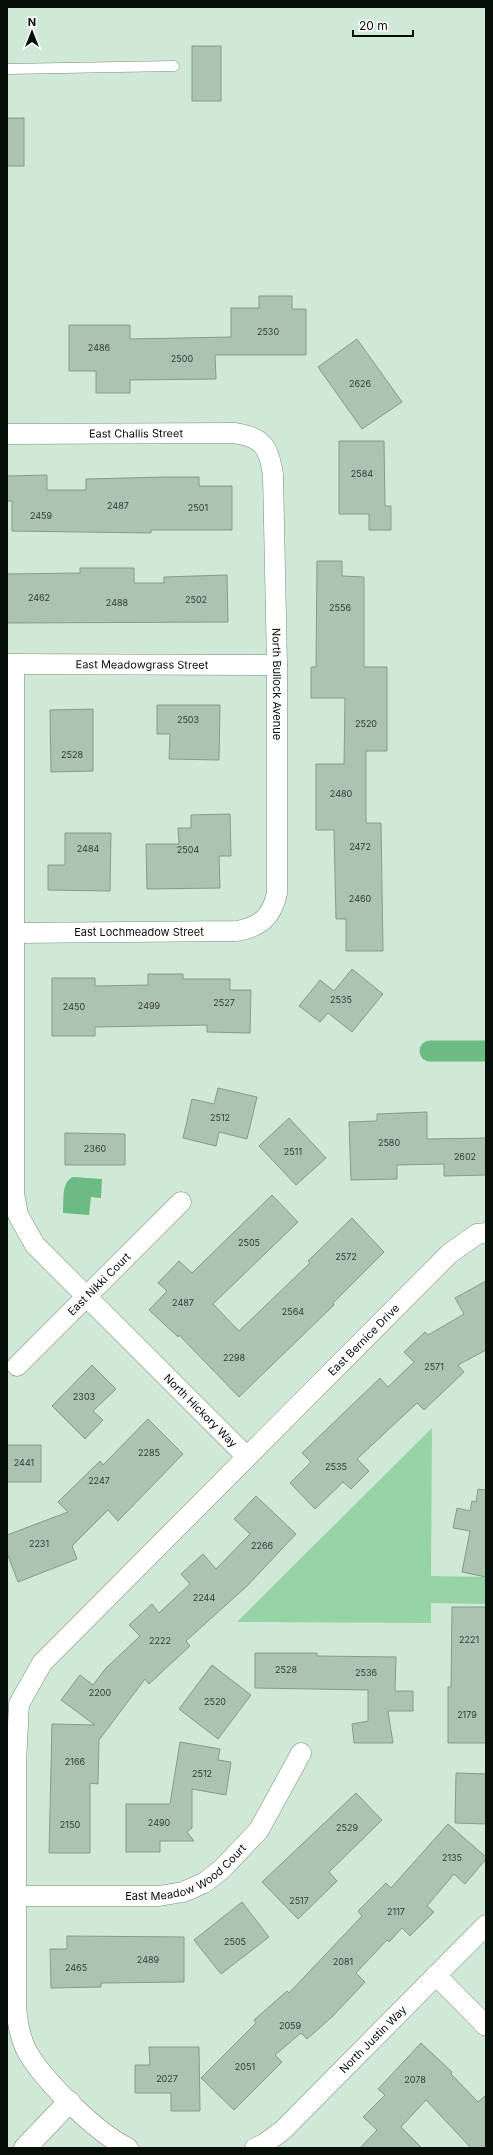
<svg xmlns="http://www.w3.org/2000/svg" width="493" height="2155" viewBox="0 0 493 2155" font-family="Inter,sans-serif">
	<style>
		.green { fill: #96d3a7 }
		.water { fill: #6cbb85 }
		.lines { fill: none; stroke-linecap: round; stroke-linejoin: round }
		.canal { stroke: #6cbb85; stroke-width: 21 }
		.building { fill: #acc3b1; stroke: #869c8b }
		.lane-casing { stroke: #788e7e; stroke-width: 11 }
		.street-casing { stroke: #788e7e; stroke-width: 21 }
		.secondary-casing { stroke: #788e7e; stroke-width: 23 }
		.lane { stroke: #fff; stroke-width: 10 }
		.street { stroke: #fff; stroke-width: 20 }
		.secondary { stroke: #fff; stroke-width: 22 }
		.labels { text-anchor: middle; stroke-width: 3; stroke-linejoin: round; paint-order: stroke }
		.number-label { font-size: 9px; fill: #303b32 }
		.street-label { font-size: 11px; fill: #060e08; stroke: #fff }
	</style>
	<rect width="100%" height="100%" fill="#d0e8d6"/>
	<polygon class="green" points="432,1428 431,1576 486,1577 486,1604 431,1603 431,1623 237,1622"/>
	<path class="water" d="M73,1177L102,1179L101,1198L91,1197L89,1215L63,1213C64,1201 61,1182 73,1177Z"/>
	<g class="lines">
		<polyline class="canal" points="430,1051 486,1051"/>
	</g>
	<g class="building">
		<rect x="192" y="46" width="29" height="55"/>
		<rect x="7" y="118" width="17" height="48"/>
		<polygon points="259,296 292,296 292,309 306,309 306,355 215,355 216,379 130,380 130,393 96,393 96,371 69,371 69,325 130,325 130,339 231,337 231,308 259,308"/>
		<polygon points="357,339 402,402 362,429 318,367"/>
		<polygon points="339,441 384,441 385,506 391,506 391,530 369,530 369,514 339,514"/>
		<polygon points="47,475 47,490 86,490 86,479 165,477 199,477 199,486 232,486 232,530 151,530 151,533 12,531 12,501 7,501 7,476"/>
		<polygon points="317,561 342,561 342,576 364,577 364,667 387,667 387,751 366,751 366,823 381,823 383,951 346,951 346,919 336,919 334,830 316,830 316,764 344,764 345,698 311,698 311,667 316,667"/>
		<polygon points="80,568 134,568 134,583 164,583 164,577 227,575 228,622 7,623 7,574 80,573"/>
		<polygon points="157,705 220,705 219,760 169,759 170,734 157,734"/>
		<polygon points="93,709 93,771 51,772 50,710"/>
		<polygon points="230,814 231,856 219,856 220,888 147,889 146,844 179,844 178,828 191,828 191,815"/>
		<polygon points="65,833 111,833 110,891 48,890 48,865 65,865"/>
		<polygon points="352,969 383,994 352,1032 328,1013 320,1022 299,1006 320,980 334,991"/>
		<polygon points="148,974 183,974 183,979 230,979 230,990 251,990 250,1033 207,1032 207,1025 95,1027 95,1036 52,1036 52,978 95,978 95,986 148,985"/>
		<polygon points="218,1088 257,1097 247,1139 219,1132 216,1146 183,1138 192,1099 214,1104"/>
		<polygon points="427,1112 427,1139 486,1138 486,1175 444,1176 444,1164 397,1165 397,1179 351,1180 349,1122 377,1121 377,1114"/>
		<polygon points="289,1118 326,1158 296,1185 259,1146"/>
		<polygon points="65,1133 125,1134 125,1165 65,1165"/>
		<polygon points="272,1195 298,1222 213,1304 239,1331 310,1263 308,1261 352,1218 384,1252 333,1303 334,1305 239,1397 179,1335 178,1337 149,1310 167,1291 158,1283 179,1261 192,1273"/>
		<polygon points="486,1281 486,1350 458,1365 464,1372 424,1410 417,1403 357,1459 369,1471 351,1489 343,1482 315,1509 290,1483 311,1462 302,1453 380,1378 388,1387 414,1362 404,1352 425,1332 428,1335 464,1314 455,1298"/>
		<polygon points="92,1365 116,1389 93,1411 103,1420 85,1439 52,1406"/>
		<polygon points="148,1419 183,1454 118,1521 108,1510 72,1546 77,1559 18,1582 7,1553 7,1535 68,1512 58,1502 100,1461 103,1465"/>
		<rect x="7" y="1445" width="34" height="37"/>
		<polygon points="478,1489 486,1490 486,1577 462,1572 470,1531 453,1528 457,1508 470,1511 472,1501 476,1502"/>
		<polygon points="256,1496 296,1534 247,1586 186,1641 190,1646 149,1684 145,1679 99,1740 98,1784 90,1783 90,1853 49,1853 52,1724 95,1725 61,1700 80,1675 93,1685 106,1668 140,1636 129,1625 152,1604 159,1613 190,1584 181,1574 203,1554 216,1569 250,1534 234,1519"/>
		<polygon points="452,1607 486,1607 486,1743 448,1743 448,1687 451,1687"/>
		<polygon points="255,1653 317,1653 317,1656 396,1657 395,1691 413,1691 413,1711 388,1711 393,1743 354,1743 352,1724 368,1721 368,1690 255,1688"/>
		<polygon points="212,1665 251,1695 218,1739 179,1709"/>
		<polygon points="180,1742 220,1749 218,1760 231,1762 226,1795 192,1789 192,1828 187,1832 194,1841 160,1841 160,1852 126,1852 126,1804 170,1804"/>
		<polygon points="456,1773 486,1774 486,1824 455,1823"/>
		<polygon points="356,1793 382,1820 329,1872 337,1881 298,1919 262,1882"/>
		<polygon points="448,1824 486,1857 486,1859 465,1884 454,1874 427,1906 434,1912 410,1936 402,1928 389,1942 387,1940 356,1973 365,1982 332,2017 307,2039 301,2033 275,2055 282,2062 234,2110 201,2078 256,2023 254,2020 287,1991 289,1993 362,1916 358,1911 386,1883 391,1888"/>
		<polygon points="242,1902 269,1937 221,1974 194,1940"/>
		<polygon points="67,1936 184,1937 184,1982 101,1983 101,1987 51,1988 50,1949 67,1949"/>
		<polygon points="421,2043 452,2072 451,2074 478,2102 486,2095 486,2148 471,2148 426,2100 401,2127 422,2148 360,2148 377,2130 363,2117 385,2095 378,2089"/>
		<polygon points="149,2047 199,2047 200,2111 171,2111 171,2093 135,2093 135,2065 150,2065"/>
	</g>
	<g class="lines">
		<g class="lane-casing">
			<polyline id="lane" points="7,69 174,66"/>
		</g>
		<g class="street-casing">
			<g id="street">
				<path id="s1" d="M7,434L234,433C263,437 269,447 273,475L277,665V893C272,917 260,927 237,931L14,933"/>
				<path id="s2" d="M7,664L277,665"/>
				<path id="s3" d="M14,665V1193L18,1215L35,1245L247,1457"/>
				<path id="s4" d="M17,1366L181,1202"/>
				<path id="s5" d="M7,1896H159L183,1892L204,1883L222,1869L259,1830L301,1753"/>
				<polyline points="436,1975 486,2026"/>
				<path id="s6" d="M128,2148C98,2134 45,2082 28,2053C20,2039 18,2024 16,2008V1763L19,1704L42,1663L66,1639L449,1254L477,1234L486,1233"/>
				<path id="s7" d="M255,2148L264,2144L283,2130L486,1925"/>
			</g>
		</g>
		<g class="secondary-casing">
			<polyline id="secondary" points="25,2148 69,2102"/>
		</g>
		<use href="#lane" class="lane"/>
		<use href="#street" class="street"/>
		<use href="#secondary" class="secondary"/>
	</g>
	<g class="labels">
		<g class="number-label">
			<text x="268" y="335">2530</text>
			<text x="99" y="351">2486</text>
			<text x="182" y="362">2500</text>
			<text x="360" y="387">2626</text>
			<text x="362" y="477">2584</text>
			<text x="118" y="509">2487</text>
			<text x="198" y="511">2501</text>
			<text x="41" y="519">2459</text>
			<text x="39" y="601">2462</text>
			<text x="196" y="603">2502</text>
			<text x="117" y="606">2488</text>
			<text x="340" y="611">2556</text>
			<text x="188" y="723">2503</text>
			<text x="366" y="727">2520</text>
			<text x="72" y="758">2528</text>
			<text x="341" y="797">2480</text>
			<text x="360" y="850">2472</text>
			<text x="88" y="852">2484</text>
			<text x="188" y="853">2504</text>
			<text x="360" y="902">2460</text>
			<text x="341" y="1003">2535</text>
			<text x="224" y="1006">2527</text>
			<text x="149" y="1009">2499</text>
			<text x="74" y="1010">2450</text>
			<text x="220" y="1121">2512</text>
			<text x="389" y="1146">2580</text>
			<text x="95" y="1152">2360</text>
			<text x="293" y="1155">2511</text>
			<text x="465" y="1160">2602</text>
			<text x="249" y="1246">2505</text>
			<text x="346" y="1260">2572</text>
			<text x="183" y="1306">2487</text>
			<text x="293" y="1315">2564</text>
			<text x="234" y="1361">2298</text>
			<text x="434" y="1370">2571</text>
			<text x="84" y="1400">2303</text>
			<text x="149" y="1456">2285</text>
			<text x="24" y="1466">2441</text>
			<text x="336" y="1470">2535</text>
			<text x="99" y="1484">2247</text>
			<text x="39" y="1547">2231</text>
			<text x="262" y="1549">2266</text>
			<text x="204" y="1601">2244</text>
			<text x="469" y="1643">2221</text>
			<text x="160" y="1644">2222</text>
			<text x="286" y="1673">2528</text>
			<text x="366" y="1676">2536</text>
			<text x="100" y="1696">2200</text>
			<text x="215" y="1705">2520</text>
			<text x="467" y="1718">2179</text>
			<text x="75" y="1765">2166</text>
			<text x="202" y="1777">2512</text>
			<text x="159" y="1826">2490</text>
			<text x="70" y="1828">2150</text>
			<text x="347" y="1831">2529</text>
			<text x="452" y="1861">2135</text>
			<text x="299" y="1904">2517</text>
			<text x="396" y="1915">2117</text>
			<text x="235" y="1945">2505</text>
			<text x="148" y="1963">2489</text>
			<text x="343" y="1965">2081</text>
			<text x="76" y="1971">2465</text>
			<text x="290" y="2029">2059</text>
			<text x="245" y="2070">2051</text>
			<text x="167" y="2082">2027</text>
			<text x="415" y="2083">2078</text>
		</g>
		<g class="street-label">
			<text dy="4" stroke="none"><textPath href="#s1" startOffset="129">East Challis Street</textPath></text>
			<text dy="4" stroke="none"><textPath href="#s2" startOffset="135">East Meadowgrass Street</textPath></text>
			<text dy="4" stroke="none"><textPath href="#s1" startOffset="500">North Bullock Avenue</textPath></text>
			<text x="139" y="936">East Lochmeadow Street</text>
			<text dy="4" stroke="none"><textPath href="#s4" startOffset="116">East Nikki Court</textPath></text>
			<text dy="4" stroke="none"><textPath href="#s6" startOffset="993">East Bernice Drive</textPath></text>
			<text dy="4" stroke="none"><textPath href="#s3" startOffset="819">North Hickory Way</textPath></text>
			<text dy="4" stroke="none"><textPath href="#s5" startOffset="186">East Meadow Wood Court</textPath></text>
			<text dy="4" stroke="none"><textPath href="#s7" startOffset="161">North Justin Way</textPath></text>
		</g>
	</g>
	<rect width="493" height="2155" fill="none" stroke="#060e08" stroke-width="16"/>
	<g transform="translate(32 32)" stroke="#ffffff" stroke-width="3" paint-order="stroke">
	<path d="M0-3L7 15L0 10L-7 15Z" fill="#060e08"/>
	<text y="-6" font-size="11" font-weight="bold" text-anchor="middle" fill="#060e08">N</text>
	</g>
	<path d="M353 30v6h60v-6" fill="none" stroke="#060e08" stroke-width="2"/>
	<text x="359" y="30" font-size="12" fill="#060e08" stroke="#ffffff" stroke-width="3" paint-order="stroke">20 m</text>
</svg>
